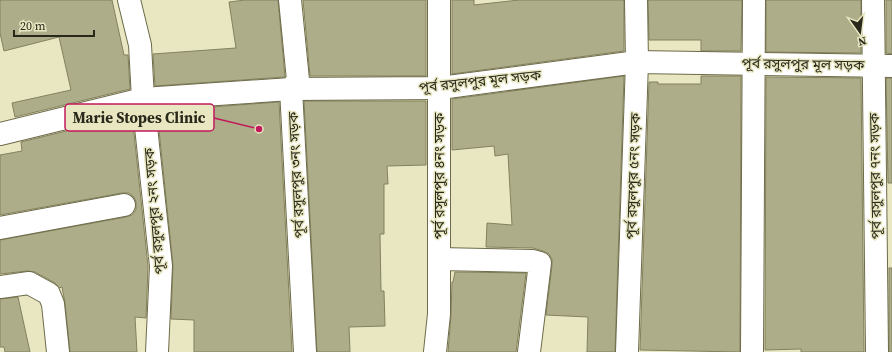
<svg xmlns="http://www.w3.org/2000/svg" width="892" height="352" viewBox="0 0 892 352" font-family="'Source Serif 4','Noto Sans Bengali',serif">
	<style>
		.building { fill: #aead89; stroke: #83815f }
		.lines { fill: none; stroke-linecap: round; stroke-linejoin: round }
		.street-casing { stroke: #6d6b4a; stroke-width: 24 }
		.street { stroke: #fff; stroke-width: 22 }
		.labels { text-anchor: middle; stroke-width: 3; stroke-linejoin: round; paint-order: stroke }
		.street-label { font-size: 14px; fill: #29291b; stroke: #e9e7c2 }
		.leader { fill: none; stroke: #c2185b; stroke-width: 1.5 }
		.callout-dot { fill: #c2185b; stroke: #e9e7c2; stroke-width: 1.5 }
		.callout { fill: #e9e7c2; stroke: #c2185b; stroke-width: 1.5 }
		.callout-label { font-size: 15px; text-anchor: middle; font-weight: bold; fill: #29291b }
	</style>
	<rect width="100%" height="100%" fill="#e9e7c2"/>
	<g class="building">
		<polygon points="0,0 112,0 124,55 128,55 130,89 15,117 12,103 71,90 59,37 4,51 0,33"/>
		<polygon points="245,0 278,0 285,77 155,86 153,54 236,48 229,2"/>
		<polygon points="303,0 426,0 426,76 310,76"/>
		<polygon points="452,0 474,0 474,5 519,0 624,0 624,51 452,74"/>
		<polygon points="648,0 742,0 741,51 701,51 701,40 649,40"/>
		<polygon points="766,0 861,0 861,53 766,52"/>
		<polygon points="886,0 892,0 892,54 886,53"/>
		<polygon points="624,76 615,352 587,352 588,317 546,315 552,265 552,259 549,254 543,251 533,248 486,247 487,223 512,225 508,154 495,156 494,146 452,150 452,99"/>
		<polygon points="701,76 741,76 740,352 640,350 649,82 658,82 658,84 701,84"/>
		<polygon points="766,77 861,78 864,352 801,352 801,349 765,350"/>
		<polygon points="886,78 892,78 892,183 888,183"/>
		<polygon points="304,101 426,101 426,165 387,166 388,184 384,184 384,234 380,234 381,291 384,291 385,326 349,327 350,352 317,352"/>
		<polygon points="279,102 292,352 194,352 194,320 171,319 173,265 157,111"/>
		<polygon points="132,115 148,266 146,318 135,317 137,352 70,352 65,303 62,287 59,288 55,283 35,272 27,271 0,274 0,240 126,217 132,215 136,210 136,202 134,197 129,193 122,193 0,215 0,155 22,151 21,142"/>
		<rect x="889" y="268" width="3" height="84"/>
		<polygon points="455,272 526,273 516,352 448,352 451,315 452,282 453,282"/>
		<polygon points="18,297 30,352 5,352 4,347 0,347 0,299"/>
	</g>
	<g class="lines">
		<g class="street-casing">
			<g id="street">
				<polyline points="129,0 140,45 143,99 161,266 157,352"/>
				<polyline points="290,0 298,80 291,89 305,352"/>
				<polyline points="873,0 877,352"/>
				<polyline points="0,134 143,99 291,89 440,88 637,62 892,66"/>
				<polyline points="0,228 124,205"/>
				<polyline points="439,259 533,261 540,263 529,352"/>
				<polyline points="0,287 29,283 49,294 53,304 58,352"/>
				<polyline points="435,352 439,314 439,0"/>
				<polyline points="627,352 637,62 636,0"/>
				<polyline points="752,352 754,0"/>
			</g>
		</g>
		<use href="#street" class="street"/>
	</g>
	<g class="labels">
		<g class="street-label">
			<text transform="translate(803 64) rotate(1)" y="5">পূর্ব রসুলপুর মূল সড়ক</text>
			<text transform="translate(480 81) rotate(-6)" y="5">পূর্ব রসুলপুর মূল সড়ক</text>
			<text transform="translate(296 175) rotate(-93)" y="5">পূর্ব রসুলপুর ৩নং সড়ক</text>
			<text transform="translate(439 176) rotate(-90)" y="5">পূর্ব রসুলপুর ৪নং সড়ক</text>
			<text transform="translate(633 176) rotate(-88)" y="5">পূর্ব রসুলপুর ৫নং সড়ক</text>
			<text transform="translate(875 176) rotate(-91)" y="5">পূর্ব রসুলপুর ৭নং সড়ক</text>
			<text transform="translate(154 211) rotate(-95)" y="5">পূর্ব রসুলপুর ২নং সড়ক</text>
		</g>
	</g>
	<path class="leader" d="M259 129L214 118"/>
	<circle class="callout-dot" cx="259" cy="129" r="4"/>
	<rect class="callout" x="65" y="104" width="149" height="27" rx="4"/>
	<g class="callout-label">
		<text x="139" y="123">Marie Stopes Clinic</text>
	</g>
	<g transform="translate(860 32) rotate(166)" stroke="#e9e7c2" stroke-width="3" paint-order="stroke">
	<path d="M0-3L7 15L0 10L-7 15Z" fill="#29291b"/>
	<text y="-6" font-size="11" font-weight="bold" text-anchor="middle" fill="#29291b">N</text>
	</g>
	<path d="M14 30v6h80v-6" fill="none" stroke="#29291b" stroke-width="2"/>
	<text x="20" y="30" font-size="12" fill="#29291b" stroke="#e9e7c2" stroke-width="3" paint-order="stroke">20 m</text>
</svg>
